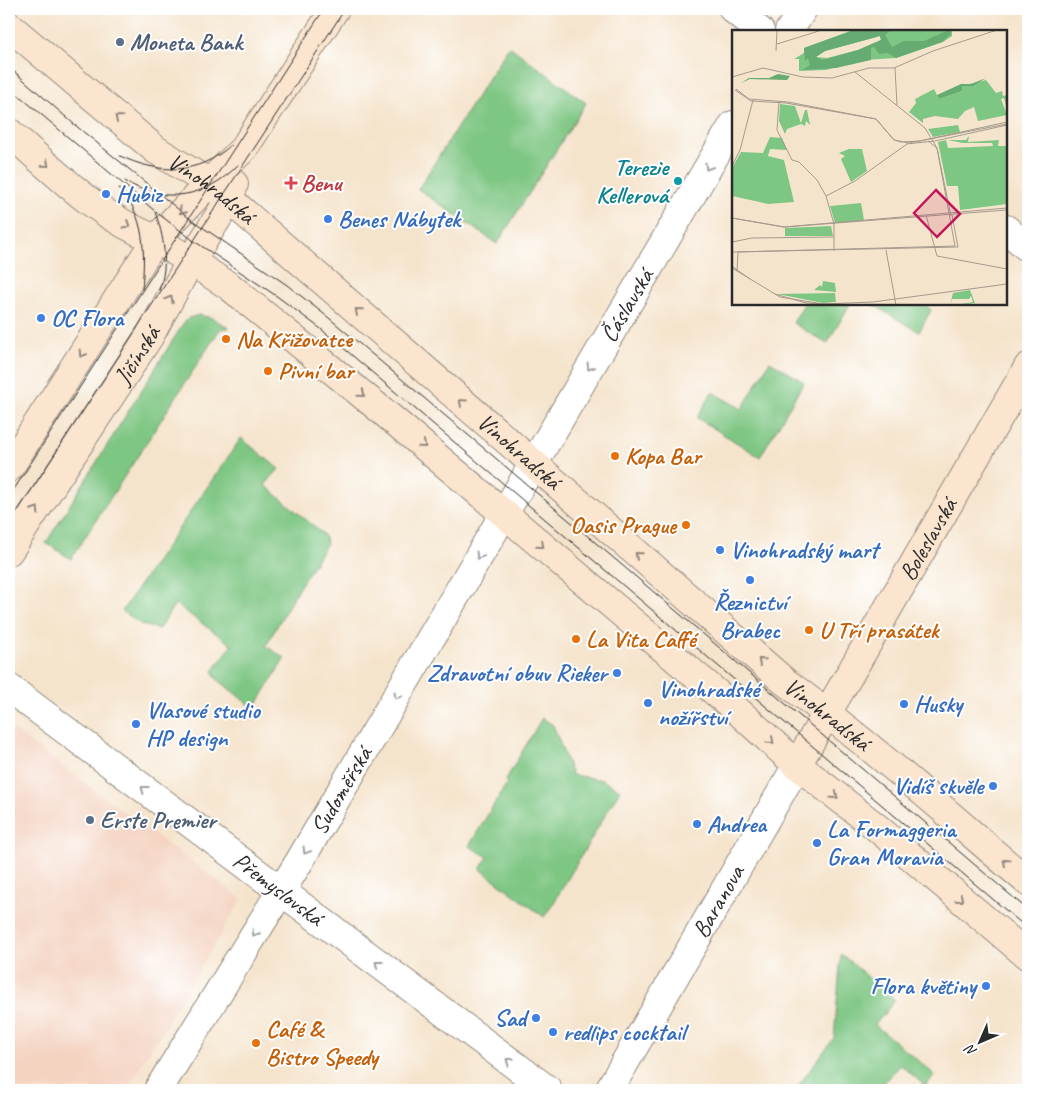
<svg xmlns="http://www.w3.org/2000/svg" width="1037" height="1099" viewBox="0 0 1037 1099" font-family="Caveat,sans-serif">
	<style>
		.built { fill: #f4d3c1 }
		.green { fill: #7ec683; stroke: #547857 }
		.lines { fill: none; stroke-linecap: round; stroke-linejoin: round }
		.street-casing { stroke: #90887c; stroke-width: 30 }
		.secondary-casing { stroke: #90887c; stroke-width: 30 }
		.street { stroke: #fff; stroke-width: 28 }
		.secondary { stroke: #fbe5cf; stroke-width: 28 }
		.tram { stroke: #2b2b2b; stroke-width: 1 }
		.oneway { stroke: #93887d }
		.oneway2 { stroke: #a0a0a0 }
		.service-dot { fill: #5c6f8a; stroke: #fff; stroke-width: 2 }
		.culture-dot { fill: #0f9aa8; stroke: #fff; stroke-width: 2 }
		.health-dot { fill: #e0444e; stroke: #fff; stroke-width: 2 }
		.shop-dot { fill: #3f7fe0; stroke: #fff; stroke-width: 2 }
		.food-dot { fill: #e8710a; stroke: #fff; stroke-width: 2 }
		.labels { text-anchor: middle; stroke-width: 4; stroke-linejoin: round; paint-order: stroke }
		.service-label { font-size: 24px; font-weight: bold; fill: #4e5e75; stroke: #fff; text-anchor: start }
		.culture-label { font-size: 24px; font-weight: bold; fill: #0d838f; stroke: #fff; text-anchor: end }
		.health-label { font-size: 24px; font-weight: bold; fill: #be3a42; stroke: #fff; text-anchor: start }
		.street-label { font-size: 24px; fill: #2b2b2b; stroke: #fff }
		.shop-label { font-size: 24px; font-weight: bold; fill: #366cbe; stroke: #fff; text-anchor: start }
		.food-label { font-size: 24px; font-weight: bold; fill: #c56008; stroke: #fff; text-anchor: start }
		.inset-road { fill: none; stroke: #a49a8c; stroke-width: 1 }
		.view { fill: #c2185b; fill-opacity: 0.15; stroke: #c2185b; stroke-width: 2.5 }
		.inset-edge { fill: none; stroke: #2b2b2b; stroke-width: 2.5 }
	</style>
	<rect width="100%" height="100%" fill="#fff"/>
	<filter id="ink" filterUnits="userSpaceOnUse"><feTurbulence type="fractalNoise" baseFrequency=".02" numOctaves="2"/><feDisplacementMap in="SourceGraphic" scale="10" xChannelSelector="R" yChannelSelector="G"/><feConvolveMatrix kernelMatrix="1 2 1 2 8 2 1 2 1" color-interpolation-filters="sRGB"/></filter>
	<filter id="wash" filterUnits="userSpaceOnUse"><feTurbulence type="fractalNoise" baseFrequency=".0096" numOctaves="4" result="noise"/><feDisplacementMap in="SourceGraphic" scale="20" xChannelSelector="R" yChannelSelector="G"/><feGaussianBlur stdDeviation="1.12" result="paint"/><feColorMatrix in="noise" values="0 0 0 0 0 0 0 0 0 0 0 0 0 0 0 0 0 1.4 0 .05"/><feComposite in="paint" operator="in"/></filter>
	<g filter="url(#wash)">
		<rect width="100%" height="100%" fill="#f5e4cc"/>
		<polygon class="built" points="9,727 242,899 126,1090 9,1090"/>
		<g class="green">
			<polygon points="509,46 586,103 497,244 418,189"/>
			<polygon points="804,304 850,304 827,344 793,323"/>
			<polygon points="872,304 924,304 931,310 919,332"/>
			<polygon points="199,315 212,318 229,328 220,329 71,559 46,543 183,324 189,318"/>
			<polygon points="770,361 804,382 760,457 697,418 712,392 742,409"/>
			<polygon points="241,438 279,469 265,485 323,534 327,543 295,594 266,646 285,658 254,709 216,678 213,671 232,645 175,604 159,629 142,625 122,611"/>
			<polygon points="542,718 553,725 572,775 602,780 620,790 553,904 544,917 480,869 488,857 469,846 507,783 505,781"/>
			<polygon points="841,954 895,1000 875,1025 935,1075 925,1086 901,1065 884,1082 894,1090 795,1090 834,1038"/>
		</g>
	</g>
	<g filter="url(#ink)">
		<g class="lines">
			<g class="street-casing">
				<g id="street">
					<polyline points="733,9 760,31"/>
					<polyline points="789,31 803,9"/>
					<polyline points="1006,229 1028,248"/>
					<path id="s1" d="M9,688L548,1090"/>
					<path id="s2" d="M158,1090L299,862L733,125"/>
					<path id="s3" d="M609,1090L797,765"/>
				</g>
			</g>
			<g class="secondary-casing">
				<g id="secondary">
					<path id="s4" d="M9,26L156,150L209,183L224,195L784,681C869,743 948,814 1028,882"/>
					<path d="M9,132C54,171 99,218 156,239L229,286L386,414L739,712L797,765L875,826L1028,956"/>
					<polyline points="9,468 156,239 209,183 244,148 335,9"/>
					<path id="s5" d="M9,551L149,337L190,262L229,200L234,184"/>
					<path id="s6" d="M797,765L1028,367"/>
				</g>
			</g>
			<use href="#street" class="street"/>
			<use href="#secondary" class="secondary"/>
			<g class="tram">
				<path d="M9,67L75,125L189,218L287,285L329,318C563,514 795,712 1028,910"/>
				<polyline points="9,87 156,212 194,241 278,297 321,329 1028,929"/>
				<path d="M120,156C159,174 198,176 231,145"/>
				<path d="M125,181C164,205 206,198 238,165"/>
				<path d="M119,188C146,216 145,253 142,289"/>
				<path d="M155,212C164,236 169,265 159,290"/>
				<polyline points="9,497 324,9"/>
				<polyline points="9,524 345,9"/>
			</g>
		</g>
		<defs><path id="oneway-chevron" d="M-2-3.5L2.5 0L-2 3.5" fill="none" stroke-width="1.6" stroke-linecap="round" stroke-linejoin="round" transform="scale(1.25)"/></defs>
		<g class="oneway">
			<use href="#oneway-chevron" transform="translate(118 118) rotate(-140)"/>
			<use href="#oneway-chevron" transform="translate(46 164) rotate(41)"/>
			<use href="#oneway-chevron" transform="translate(182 211) rotate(133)"/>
			<use href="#oneway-chevron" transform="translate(127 225) rotate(31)"/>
			<use href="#oneway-chevron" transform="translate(170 299) rotate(-62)"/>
			<use href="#oneway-chevron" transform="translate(358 311) rotate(-139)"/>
			<use href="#oneway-chevron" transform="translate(82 354) rotate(123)"/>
			<use href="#oneway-chevron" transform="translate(362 394) rotate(39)"/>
			<use href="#oneway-chevron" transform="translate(462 402) rotate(-138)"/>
			<use href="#oneway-chevron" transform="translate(423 445) rotate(40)"/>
			<use href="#oneway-chevron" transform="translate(36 510) rotate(-57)"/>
			<use href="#oneway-chevron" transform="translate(541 545) rotate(40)"/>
			<use href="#oneway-chevron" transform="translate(638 555) rotate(-139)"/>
			<use href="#oneway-chevron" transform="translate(761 661) rotate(-139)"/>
			<use href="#oneway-chevron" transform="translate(771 741) rotate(42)"/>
			<use href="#oneway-chevron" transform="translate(835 796) rotate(39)"/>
			<use href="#oneway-chevron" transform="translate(1006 862) rotate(-140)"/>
			<use href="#oneway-chevron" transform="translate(960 899) rotate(40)"/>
		</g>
		<g class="oneway2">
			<use href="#oneway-chevron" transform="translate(708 167) rotate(121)"/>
			<use href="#oneway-chevron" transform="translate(590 367) rotate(121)"/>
			<use href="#oneway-chevron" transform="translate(479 556) rotate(121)"/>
			<use href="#oneway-chevron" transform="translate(397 696) rotate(121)"/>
			<use href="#oneway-chevron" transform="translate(144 789) rotate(-143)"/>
			<use href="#oneway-chevron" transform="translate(306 851) rotate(121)"/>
			<use href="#oneway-chevron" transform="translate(255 933) rotate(122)"/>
			<use href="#oneway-chevron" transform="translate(378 964) rotate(-143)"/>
			<use href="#oneway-chevron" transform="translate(509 1061) rotate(-143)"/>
		</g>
	</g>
	<g class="service-dot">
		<circle cx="120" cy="42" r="5"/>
		<circle cx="90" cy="820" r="5"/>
	</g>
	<circle class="culture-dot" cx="678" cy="181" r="5"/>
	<path class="health-dot" d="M288.5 175.5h5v5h5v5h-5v5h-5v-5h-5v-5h5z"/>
	<g class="shop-dot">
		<circle cx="106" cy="194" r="5"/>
		<circle cx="328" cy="219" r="5"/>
		<circle cx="41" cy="318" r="5"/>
		<circle cx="720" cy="550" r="5"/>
		<circle cx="750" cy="580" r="5"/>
		<circle cx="617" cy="673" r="5"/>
		<circle cx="648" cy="703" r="5"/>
		<circle cx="904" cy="704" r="5"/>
		<circle cx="136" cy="724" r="5"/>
		<circle cx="993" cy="786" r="5"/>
		<circle cx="697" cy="824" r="5"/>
		<circle cx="817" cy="843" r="5"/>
		<circle cx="986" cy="986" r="5"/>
		<circle cx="536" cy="1018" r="5"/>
		<circle cx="553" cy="1032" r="5"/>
	</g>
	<g class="food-dot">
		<circle cx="226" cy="339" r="5"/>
		<circle cx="268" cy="371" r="5"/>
		<circle cx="615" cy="456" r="5"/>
		<circle cx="686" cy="525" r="5"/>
		<circle cx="809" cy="630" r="5"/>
		<circle cx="576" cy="639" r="5"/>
		<circle cx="256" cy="1043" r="5"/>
	</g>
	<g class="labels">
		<g class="service-label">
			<text x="130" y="50">Moneta Bank</text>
			<text x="100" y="828">Erste Premier</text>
		</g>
		<g class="culture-label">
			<text x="668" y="175">Terezie<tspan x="668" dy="28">Kellerová</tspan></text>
		</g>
		<g class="health-label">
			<text x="301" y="191">Benu</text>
		</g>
		<g class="street-label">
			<text dy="8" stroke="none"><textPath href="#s4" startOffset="260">Vinohradská</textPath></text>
			<text dy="8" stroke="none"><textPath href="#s2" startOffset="914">Čáslavská</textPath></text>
			<text dy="8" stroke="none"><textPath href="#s5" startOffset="234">Jičínská</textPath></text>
			<text dy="8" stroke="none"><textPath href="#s4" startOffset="665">Vinohradská</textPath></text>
			<text dy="8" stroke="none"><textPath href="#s6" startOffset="261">Boleslavská</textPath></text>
			<text dy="8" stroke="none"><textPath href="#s4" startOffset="1070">Vinohradská</textPath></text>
			<text dy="8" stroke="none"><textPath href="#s2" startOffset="351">Sudoměřská</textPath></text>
			<text dy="8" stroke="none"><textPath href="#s1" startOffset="336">Přemyslovská</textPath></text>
			<text dy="8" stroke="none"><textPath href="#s3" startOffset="218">Baranova</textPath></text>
		</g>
		<g class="shop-label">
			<text x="116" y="202">Hubiz</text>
			<text x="338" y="227">Benes Nábytek</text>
			<text x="51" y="326">OC Flora</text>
			<text x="730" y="558">Vinohradský mart</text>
			<text x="750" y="610" text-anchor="middle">Řeznictví<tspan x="750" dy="28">Brabec</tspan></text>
			<text x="607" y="681" text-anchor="end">Zdravotní obuv Rieker</text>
			<text x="658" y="697">Vinohradské<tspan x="658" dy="28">nožířství</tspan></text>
			<text x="914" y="712">Husky</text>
			<text x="146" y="718">Vlasové studio<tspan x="146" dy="28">HP design</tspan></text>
			<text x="983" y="794" text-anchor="end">Vidíš skvěle</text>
			<text x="707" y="832">Andrea</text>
			<text x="827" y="837">La Formaggeria<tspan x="827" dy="28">Gran Moravia</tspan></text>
			<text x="976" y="994" text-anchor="end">Flora květiny</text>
			<text x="526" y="1026" text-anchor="end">Sad</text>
			<text x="563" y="1040">redlips cocktail</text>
		</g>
		<g class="food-label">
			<text x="236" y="347">Na Křižovatce</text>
			<text x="278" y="379">Pivní bar</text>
			<text x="625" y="464">Kopa Bar</text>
			<text x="676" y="533" text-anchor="end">Oasis Prague</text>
			<text x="819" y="638">U Tří prasátek</text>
			<text x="586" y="647">La Vita Caffé</text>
			<text x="266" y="1037">Café &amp;<tspan x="266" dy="28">Bistro Speedy</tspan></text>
		</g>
	</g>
	<g transform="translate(732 30)">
		<rect width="275" height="275" fill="#f5e4cc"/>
		<path d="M121,0H220V6L211,12L164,28L132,30L94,40L67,41V29H62L72,23V18ZM148,6L149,10L126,20L95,28L84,27L93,21ZM254,50L264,63L270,61L271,66L275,65V79L272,68L269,69L275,85L246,91L242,77L233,81L226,89L203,86L191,89V93L177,82L184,73L183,69L202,59L207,69L230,61L229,56ZM48,74L63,76L69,93L73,80H75L78,95L74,91L73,96L69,94L55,99L53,104L47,91ZM226,95L228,102L201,107L196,99ZM244,104L237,106L236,112L267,110L266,116H275V174L228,180L226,156H215L206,112L214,110L216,118L261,116L260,113H231L216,110H234L237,106ZM38,107L50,108L55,120L38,119L36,126L52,130L62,172L36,174L0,166V138L9,122L31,123ZM117,119H130L135,141L119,152L109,129L113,126L107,123ZM129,173L132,190L103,193L98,176ZM99,196L101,206H53V198ZM91,251L103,253L104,262L82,260L88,255L90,257ZM238,260L243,273L223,275L241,272L239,266L237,269H220L218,275L221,263ZM103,263L104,272L91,273L45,264Z" fill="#7ec683" fill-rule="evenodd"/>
		<path d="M122,0H159L153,5L160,17L172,11H192L217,0L219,4L210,12L164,28L156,23L147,24L142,17L139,18V30L104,38L70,40L78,35L76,28L73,31L72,18ZM148,6L149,10L126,20L91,30L84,27L93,21ZM46,44L58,46L55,50L18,49L9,53L17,48H37ZM254,48L241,56H230V61L207,69L205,65L229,54H239Z" fill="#66ab71" fill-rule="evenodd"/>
		<path class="inset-road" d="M45,14L90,0M44,21L45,0M163,38L165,75M123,42L193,98L205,118L219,186M0,47L31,38L71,47L100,48L137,38H162L201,21L265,0M4,59L17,69L56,72L144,89L162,110L169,112L188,111L275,92M3,60L19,71L54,73L144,89L162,110L177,113L275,94M47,71L45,100L60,130L67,132L85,150L94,166L102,194V221M174,114L203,111L275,95M0,136L8,120L21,70M94,166L123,151L175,114M194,185L205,226L275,239M220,185L226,217M0,188L52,197L275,178M0,188L52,197L275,180M0,212L20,208L102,207M154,220L164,275M0,222L226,217M1,237L18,249M0,238L48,267L91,274L141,272L275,254M5,241L6,222L223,216L205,118L196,111M43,264L74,273L121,275"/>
		<path class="view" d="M204,160L228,184L205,207L182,183Z"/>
		<rect width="275" height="275" class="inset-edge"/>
	</g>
	<rect width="1037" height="1099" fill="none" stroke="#fff" stroke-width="30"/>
	<g transform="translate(980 1042) rotate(225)" stroke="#ffffff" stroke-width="4" paint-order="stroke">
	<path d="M0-4L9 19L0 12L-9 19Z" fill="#2b2b2b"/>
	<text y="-8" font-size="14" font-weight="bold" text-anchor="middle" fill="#2b2b2b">N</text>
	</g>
</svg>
